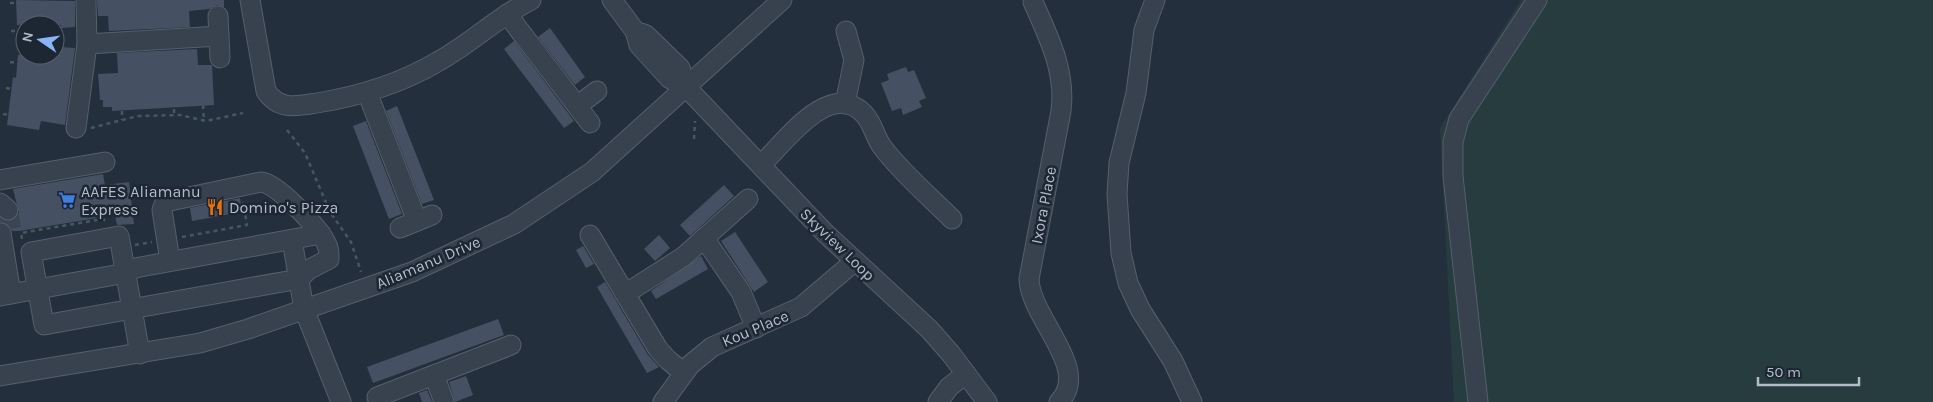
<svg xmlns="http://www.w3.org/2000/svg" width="1933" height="402" viewBox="0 0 1933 402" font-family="Karla,sans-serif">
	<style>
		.green { fill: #263c3f }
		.building { fill: #455162 }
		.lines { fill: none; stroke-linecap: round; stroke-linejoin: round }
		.minor-tunnel { stroke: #3a4453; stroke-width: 19; stroke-dasharray: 19 9; stroke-linecap: butt }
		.minor-casing { stroke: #565f6c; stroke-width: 21 }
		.path { stroke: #44595c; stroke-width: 2.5; stroke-dasharray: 4 4; stroke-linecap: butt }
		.minor { stroke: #38414e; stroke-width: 19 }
		.labels { text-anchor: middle; stroke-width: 5; stroke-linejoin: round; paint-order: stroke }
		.poi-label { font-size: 16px; fill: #b4bcc9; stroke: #1d2633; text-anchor: start }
		.street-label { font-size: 16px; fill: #b4bcc9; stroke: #1d2633 }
	</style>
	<rect width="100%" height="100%" fill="#242f3e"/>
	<polygon class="green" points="1521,0 1933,0 1933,402 1454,402 1440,128"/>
	<g class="building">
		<polygon points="16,0 75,1 75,27 61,28 61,25 17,25"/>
		<polygon points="97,0 224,0 224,7 217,5 209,9 189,11 190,27 109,31 108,16 98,16"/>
		<polygon points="550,28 585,77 575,85 538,37"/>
		<polygon points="514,41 574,121 564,128 504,49"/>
		<polygon points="60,47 75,48 65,125 41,121 39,130 7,125 13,77 16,78 18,55 55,55 55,49 60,50"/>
		<polygon points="197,49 198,65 212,65 214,105 112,111 112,107 103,107 103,100 100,100 98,74 118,73 117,53"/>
		<polygon points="906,67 908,72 914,70 926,98 919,101 922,107 903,115 901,108 892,111 881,83 889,80 887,74"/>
		<polygon points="397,106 434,200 422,204 386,111"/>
		<polygon points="366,121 402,214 389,219 353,126"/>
		<polygon points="103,174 105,185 129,182 134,224 117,225 115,215 19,231 12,231 9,226 0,222 0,218 5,221 12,220 19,213 13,189"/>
		<polygon points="724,185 734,196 690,236 680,225"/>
		<polygon points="240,198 242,212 192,221 190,208"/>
		<polygon points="735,232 768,282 754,292 721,241"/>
		<polygon points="659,235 670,248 655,261 644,249"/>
		<polygon points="583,246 594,264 586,268 576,250"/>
		<polygon points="701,256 708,269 656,299 651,291"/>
		<polygon points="605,282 648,355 659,367 647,373 597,287"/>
		<polygon points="498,319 504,335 373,383 367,367"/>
		<polygon points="466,376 473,395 455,402 449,382"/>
		<polygon points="427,390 432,402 422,402 419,393"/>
	</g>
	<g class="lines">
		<polyline class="minor-tunnel" points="8,210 12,231"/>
		<g class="minor-casing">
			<g id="minor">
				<path d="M250,0L266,91C279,111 298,106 317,103C360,96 402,83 439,61C471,43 498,17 531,0"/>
				<polyline points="612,0 635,31 639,45 669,78 687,88 825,233 929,329 951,354 987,402"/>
				<polyline points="1155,0 1144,30 1136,93 1119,163 1117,194 1121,253 1128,283 1140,309 1173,361 1192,402"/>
				<path d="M1033,2C1049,38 1066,71 1061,111L1029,279C1030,318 1092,369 1059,402"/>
				<polyline points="507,14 590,123"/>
				<polyline points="218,16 220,58"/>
				<polyline points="641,33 646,35 680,68 687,88"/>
				<polyline points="87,44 219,36"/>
				<polyline points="367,92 417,221"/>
				<polyline points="845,104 854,60 846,31"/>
				<polyline points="577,106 597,91"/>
				<polyline points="76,128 87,44 86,0"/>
				<path d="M761,165C784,143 830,78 864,114C873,123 875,138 883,148C902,173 929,196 952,219"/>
				<polyline points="0,180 105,162"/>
				<polyline points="0,203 8,210"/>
				<polyline points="400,228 432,215"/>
				<polyline points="1,233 11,294"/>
				<polyline points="590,235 658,349 668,360 684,373"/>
				<polyline points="704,238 741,292 756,328"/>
				<polyline points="292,240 304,309 341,402"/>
				<polyline points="625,294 683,257 748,199"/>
				<polyline points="0,296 126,273 135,268 321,234"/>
				<path d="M140,354L119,236L31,252L44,325L132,309L142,307L299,279L308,270L329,259C329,253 329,248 326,243C319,228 277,183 261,182L165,202L162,210L170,261"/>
				<polyline points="434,375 444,402"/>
				<polyline points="0,376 200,343 248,329 412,272 514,224 592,172 782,0"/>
				<polyline points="377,397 511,345"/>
				<polyline points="663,402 690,365 712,347 801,307 855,261"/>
				<polyline points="938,402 949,387 966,374"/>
				<polyline points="1478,402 1453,176 1453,142 1459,119 1537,0"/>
			</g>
		</g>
		<g class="path">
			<polyline points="10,3 16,3"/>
			<polyline points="11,31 16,31"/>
			<polyline points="10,62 18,63"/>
			<polyline points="6,88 11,89"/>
			<polyline points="203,105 204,121"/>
			<polyline points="174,109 174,116"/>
			<polyline points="122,111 122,120"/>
			<polyline points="3,114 8,115"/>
			<polyline points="91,128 138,116 180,115 206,121 243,113"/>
			<polyline points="287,130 305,153 330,212 351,242 361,272"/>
			<polyline points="694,139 695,121"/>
			<polyline points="182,237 247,225 243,202"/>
			<polyline points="22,239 21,233 103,219 107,222"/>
			<polyline points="135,245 152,242"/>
		</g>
		<use href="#minor" class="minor"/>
	</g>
	<defs>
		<g id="supermarket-bare" transform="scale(1.35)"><path d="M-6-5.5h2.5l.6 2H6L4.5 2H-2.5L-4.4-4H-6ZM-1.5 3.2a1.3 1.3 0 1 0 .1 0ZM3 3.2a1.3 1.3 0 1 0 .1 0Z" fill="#3f7fe0" stroke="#1d2633" stroke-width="2.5" paint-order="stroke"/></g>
		<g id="restaurant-bare" transform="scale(1.35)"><path d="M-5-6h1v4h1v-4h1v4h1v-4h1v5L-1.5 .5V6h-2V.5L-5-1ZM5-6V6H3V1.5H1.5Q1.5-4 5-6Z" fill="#e8710a" stroke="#1d2633" stroke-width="2.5" paint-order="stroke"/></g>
	</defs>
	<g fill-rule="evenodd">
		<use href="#supermarket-bare" x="67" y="200"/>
		<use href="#restaurant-bare" x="215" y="207"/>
	</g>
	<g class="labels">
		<g class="poi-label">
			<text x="81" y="197">AAFES Aliamanu<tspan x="81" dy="18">Express</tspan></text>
			<text x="229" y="213">Domino's Pizza</text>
		</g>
		<g class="street-label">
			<text transform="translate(1043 205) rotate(-79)" y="6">Ixora Place</text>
			<text transform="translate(838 244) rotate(44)" y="6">Skyview Loop</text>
			<text transform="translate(428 262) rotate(-23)" y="6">Aliamanu Drive</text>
			<text transform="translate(755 328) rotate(-23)" y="6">Kou Place</text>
		</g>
	</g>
	<g transform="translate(40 40) rotate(283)"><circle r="24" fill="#1d2633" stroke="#59626f"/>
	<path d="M0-4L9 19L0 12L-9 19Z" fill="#8ab4f8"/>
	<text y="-8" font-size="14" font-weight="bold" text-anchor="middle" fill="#b4bcc9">N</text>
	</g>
	<path d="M1758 377v8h101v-8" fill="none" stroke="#b4bcc9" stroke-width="2.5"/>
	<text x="1766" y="377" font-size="15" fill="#b4bcc9" stroke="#1d2633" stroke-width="4" paint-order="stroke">50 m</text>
</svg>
